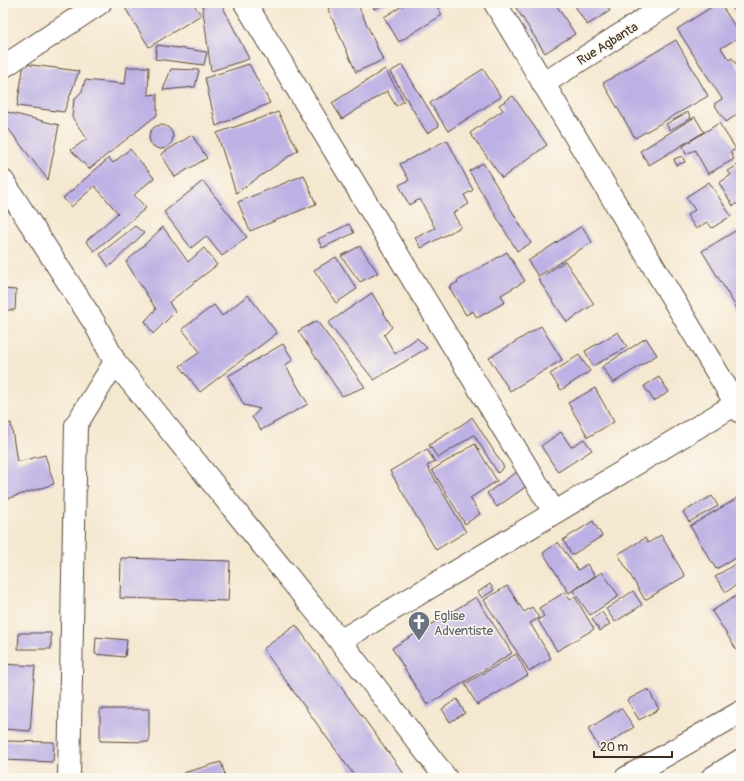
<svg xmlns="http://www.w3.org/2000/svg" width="744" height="781" viewBox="0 0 744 781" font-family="Pangolin,sans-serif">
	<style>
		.building { fill: #bdb0e4 }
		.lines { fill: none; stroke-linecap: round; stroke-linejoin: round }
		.minor-casing { stroke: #574639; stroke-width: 24 }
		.tertiary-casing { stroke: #574639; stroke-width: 24 }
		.minor { stroke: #fff; stroke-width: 22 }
		.tertiary { stroke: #fff; stroke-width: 22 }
		.labels { text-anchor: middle; stroke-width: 3; stroke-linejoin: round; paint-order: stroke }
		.street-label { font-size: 13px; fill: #3b2a1e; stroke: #fbf7ec }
		.worship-label { font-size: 13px; fill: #5b616d; stroke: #fbf7ec; text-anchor: start }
	</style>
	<rect width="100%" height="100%" fill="#fbf7ec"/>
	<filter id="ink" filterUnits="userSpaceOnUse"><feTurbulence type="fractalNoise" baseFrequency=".025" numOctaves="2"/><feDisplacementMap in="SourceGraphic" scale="8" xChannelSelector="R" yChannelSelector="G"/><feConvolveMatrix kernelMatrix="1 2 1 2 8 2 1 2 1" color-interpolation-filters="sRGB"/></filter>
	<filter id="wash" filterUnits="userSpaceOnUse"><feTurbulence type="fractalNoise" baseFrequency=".012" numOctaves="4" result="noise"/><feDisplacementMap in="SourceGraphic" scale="16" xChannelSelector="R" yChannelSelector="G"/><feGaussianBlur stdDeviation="0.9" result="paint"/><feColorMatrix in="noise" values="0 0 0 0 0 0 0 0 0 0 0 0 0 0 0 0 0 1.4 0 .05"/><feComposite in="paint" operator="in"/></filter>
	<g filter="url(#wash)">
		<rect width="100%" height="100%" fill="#f5e8d1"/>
		<g id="blocks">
			<g class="building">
				<polygon points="129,3 193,3 201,15 149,47 124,6"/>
				<polygon points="202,3 221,3 249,59 211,71"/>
				<polygon points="340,3 357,3 383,60 356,72 328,9"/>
				<polygon points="372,3 387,3 374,9"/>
				<polygon points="407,3 435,3 442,15 399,42 384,17"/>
				<polygon points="513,3 555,3 575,34 545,53"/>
				<polygon points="573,3 605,3 610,11 587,25"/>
				<polygon points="718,3 720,3 741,36 721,48 729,60 732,58 741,72 741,112 726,122 714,104 722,99 677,29"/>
				<polygon points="741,4 741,22 733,9"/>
				<polygon points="676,40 708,96 635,138 603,83"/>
				<polygon points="157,45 207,52 204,65 155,59"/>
				<polygon points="24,64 79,71 64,112 17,106"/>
				<polygon points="249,64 270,103 216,126 205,78"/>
				<polygon points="402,65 439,126 427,133 390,72"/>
				<polygon points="127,67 149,67 148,95 157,94 157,115 89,169 71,150 87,139 72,117 74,100 82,91 85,80 125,84"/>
				<polygon points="171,69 199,70 195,87 163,90"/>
				<polygon points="385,69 404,101 396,106 387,91 342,119 332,103"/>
				<polygon points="483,69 501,97 448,131 430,103"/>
				<polygon points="513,96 547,145 502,178 470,133 503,110 499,105"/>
				<polygon points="3,111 59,125 48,180 3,122"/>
				<polygon points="278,112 298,150 236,193 217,133"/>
				<polygon points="688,112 691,118 670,130 666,124"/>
				<polygon points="695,117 704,132 649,165 640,151"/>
				<polygon points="719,123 736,149 730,152 734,159 708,174 695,150 686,154 683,146"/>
				<circle cx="161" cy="137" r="12"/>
				<polygon points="192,135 207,158 175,177 161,154"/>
				<polygon points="447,140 473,190 464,195 469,204 453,213 461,227 421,248 415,238 435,228 420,199 409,205 399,185 409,180 400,164"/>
				<polygon points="130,149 154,178 134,195 146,208 94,251 86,241 118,213 95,186 71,207 63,198 109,158 113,163"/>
				<polygon points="682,156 685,162 676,165 674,159"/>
				<polygon points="483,163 531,243 517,251 469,171"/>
				<polygon points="741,163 741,201 733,206 719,183 731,175 728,171"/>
				<polygon points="304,175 316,204 250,231 238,202"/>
				<polygon points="203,181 247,237 222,256 206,236 191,248 164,212"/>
				<polygon points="709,182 731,216 712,228 707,222 696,229 687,215 695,210 686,197"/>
				<polygon points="349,224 354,233 322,248 318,239"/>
				<polygon points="135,226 144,233 109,267 100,254"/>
				<polygon points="582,226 592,242 538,276 528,261"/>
				<polygon points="163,227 188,262 204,248 217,265 169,302 175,312 153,334 145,321 156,309 126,262"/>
				<polygon points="737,230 741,236 741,315 702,251"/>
				<polygon points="360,246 378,273 360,282 341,256"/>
				<polygon points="507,252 525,281 501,295 505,302 477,318 473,311 466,315 449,287 458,282 457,281"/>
				<polygon points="336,257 357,289 336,303 314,270"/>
				<polygon points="565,261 594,304 567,322 538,279"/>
				<polygon points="3,289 16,290 15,310 3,310"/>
				<polygon points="372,293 392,327 384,335 395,354 417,338 427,348 374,380 328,323"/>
				<polygon points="248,295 277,333 200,392 180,366 200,352 182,329 214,305 222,316"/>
				<polygon points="3,315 7,316 3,327"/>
				<polygon points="317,321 365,387 342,396 298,331"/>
				<polygon points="541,326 562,360 510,391 489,358"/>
				<polygon points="618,332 627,347 593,366 585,351"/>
				<polygon points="646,338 657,355 613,383 602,367"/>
				<polygon points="283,344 293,360 285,365 308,404 261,430 252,417 260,409 244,405 228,376"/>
				<polygon points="579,355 590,371 561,390 550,374"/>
				<polygon points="659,377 669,392 654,401 644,386"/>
				<polygon points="595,388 614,422 588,437 568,403"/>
				<polygon points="472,417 504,467 498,473 474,435 438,458 429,445 466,422"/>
				<polygon points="11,423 17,462 45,455 54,484 3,500 3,424"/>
				<polygon points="561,432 571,447 584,439 592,450 558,472 541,446"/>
				<polygon points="475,444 497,481 470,498 480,514 465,524 432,470"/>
				<polygon points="427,449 435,462 427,466 466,532 436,550 390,471"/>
				<polygon points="521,469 531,483 497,507 487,493"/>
				<polygon points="712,496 718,506 689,522 683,512"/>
				<polygon points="741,496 741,555 716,569 690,526"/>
				<polygon points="593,521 602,536 572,555 563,540"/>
				<polygon points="661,535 685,576 645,600 618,554 645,538 648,543"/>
				<polygon points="558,542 578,570 587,564 595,576 569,593 543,553"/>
				<polygon points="121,558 230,561 228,601 120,598"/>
				<polygon points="741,560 741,582 726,592 715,577"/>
				<polygon points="602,572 619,596 590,615 573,591"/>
				<polygon points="490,584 494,590 482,598 478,592"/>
				<polygon points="507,586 524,612 532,607 539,618 530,623 551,658 529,671 484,600"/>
				<polygon points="633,591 642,605 615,622 606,609"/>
				<polygon points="565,592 570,600 575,597 594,629 557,651 538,620 544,616 539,608"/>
				<polygon points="741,593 741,657 712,611"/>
				<polygon points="476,597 512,653 427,705 392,648"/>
				<polygon points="602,612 610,624 600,631 592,619"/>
				<polygon points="296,625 407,778 356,778 263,649"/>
				<polygon points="19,633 51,633 51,649 18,649"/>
				<polygon points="96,637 127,640 125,657 95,654"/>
				<polygon points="516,654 528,675 477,705 465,684"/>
				<polygon points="3,664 35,666 30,731 3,729"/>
				<polygon points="648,689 659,709 639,720 627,700"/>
				<polygon points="457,699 465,713 450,722 442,709"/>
				<polygon points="621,708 634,727 600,749 588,729"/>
				<polygon points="100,709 149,709 149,742 100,741"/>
				<polygon points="3,741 54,742 53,762 3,760"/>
				<polygon points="221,762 226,778 185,778 183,773"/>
			</g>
		</g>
	</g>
	<g filter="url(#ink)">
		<use href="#blocks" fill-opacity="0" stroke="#574639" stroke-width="1"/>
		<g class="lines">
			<g class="minor-casing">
				<g id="minor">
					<polyline points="245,3 554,512"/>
					<polyline points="495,3 741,412"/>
					<polyline points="3,67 100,3"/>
					<polyline points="543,84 670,3"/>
					<polyline points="3,181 95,324 115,362 340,641 446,778"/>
					<polyline points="340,641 741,401"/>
					<polyline points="69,778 76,425 115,362"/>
				</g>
			</g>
			<g class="tertiary-casing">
				<g id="tertiary">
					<polyline points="626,778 741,712"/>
					<polyline points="712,778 741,760"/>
				</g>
			</g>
			<use href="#minor" class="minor"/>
			<use href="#tertiary" class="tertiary"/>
		</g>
	</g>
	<defs>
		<g id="church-pin" transform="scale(1.15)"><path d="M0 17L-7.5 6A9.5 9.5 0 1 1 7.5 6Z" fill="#6b7280" stroke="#fbf7ec"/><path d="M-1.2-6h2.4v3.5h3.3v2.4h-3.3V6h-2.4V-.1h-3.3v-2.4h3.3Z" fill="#fff"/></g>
	</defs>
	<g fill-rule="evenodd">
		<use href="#church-pin" x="419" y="622"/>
	</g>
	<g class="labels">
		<g class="street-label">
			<text transform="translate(607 43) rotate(-32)" y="5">Rue Agbanta</text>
		</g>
		<g class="worship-label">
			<text x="434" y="620">Eglise<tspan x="434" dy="15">Adventiste</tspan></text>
		</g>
	</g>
	<rect width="744" height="781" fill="none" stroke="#fbf7ec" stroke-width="16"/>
	<path d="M594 751v6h78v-6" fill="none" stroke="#3b2a1e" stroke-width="2"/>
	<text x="600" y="751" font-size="12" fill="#3b2a1e" stroke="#fbf7ec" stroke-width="3" paint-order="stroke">20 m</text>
</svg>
